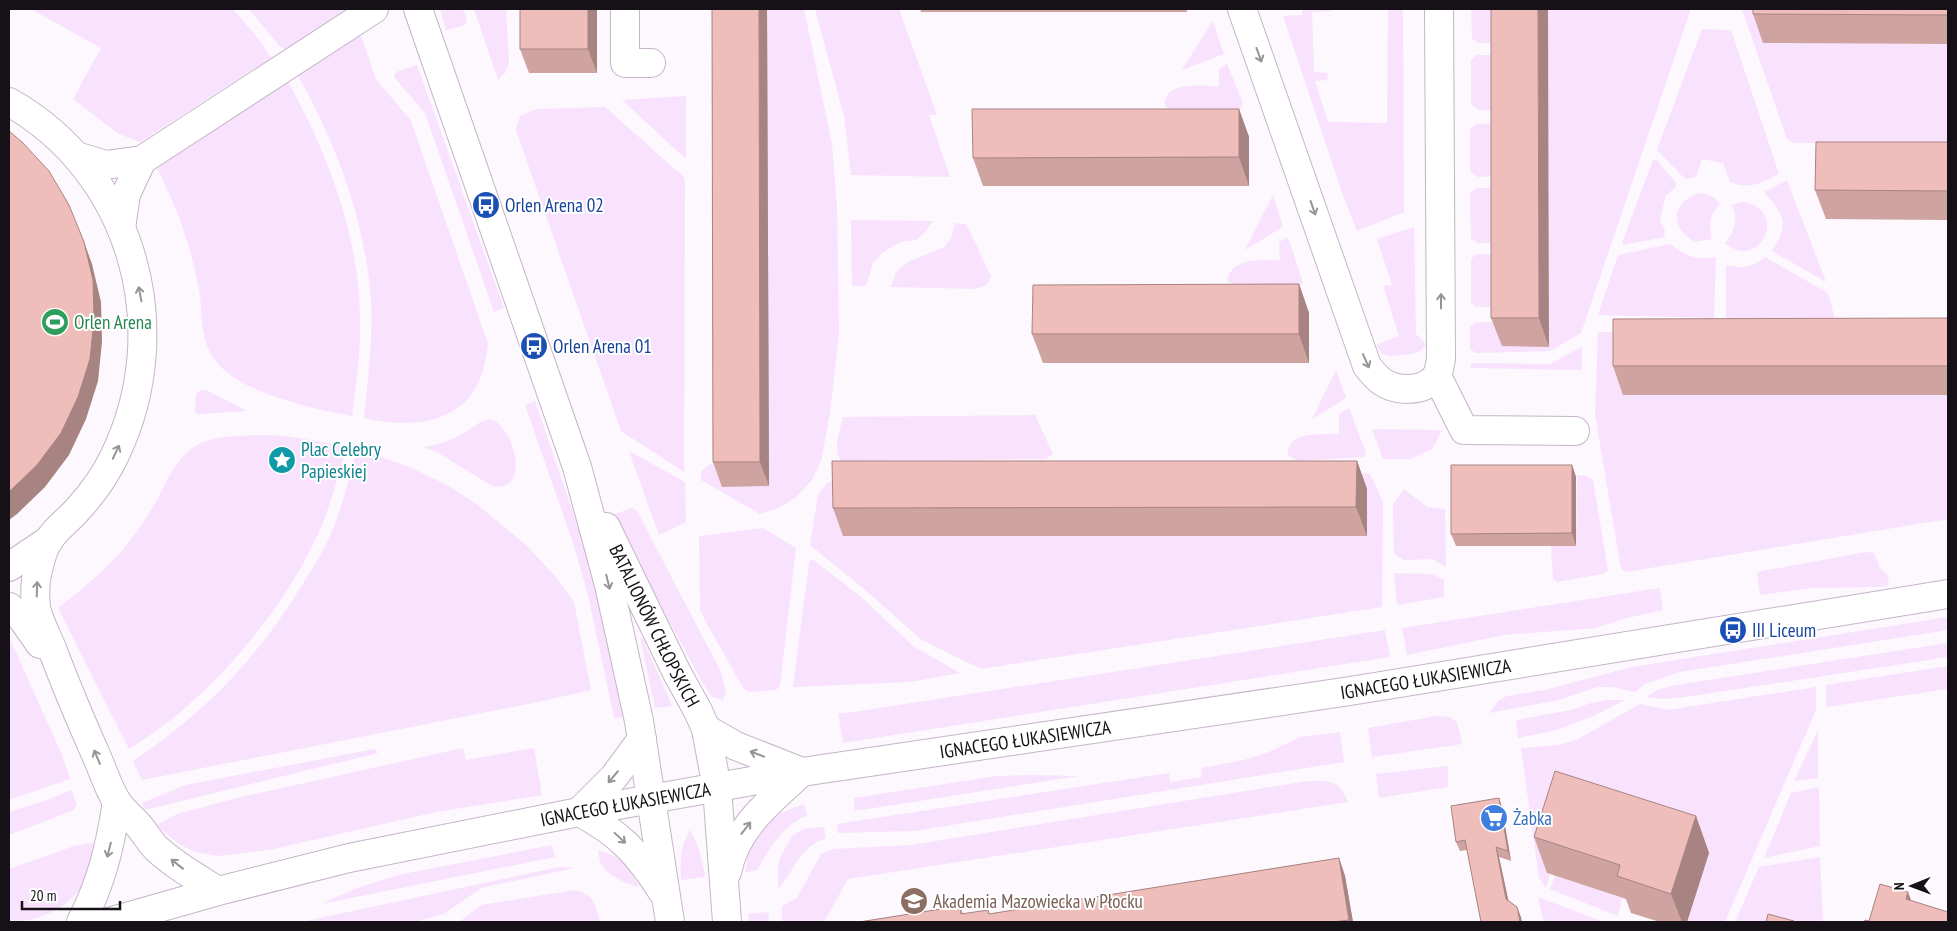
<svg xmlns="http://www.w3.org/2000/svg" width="1957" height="931" viewBox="0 0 1957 931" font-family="'PT Sans Narrow',sans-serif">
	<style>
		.green { fill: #f8e2fd }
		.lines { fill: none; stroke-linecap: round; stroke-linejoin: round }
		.minor-casing { stroke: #c4b5c7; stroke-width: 30 }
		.minor { stroke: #fff; stroke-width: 28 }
		.wall { fill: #cea3a0 }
		.shaded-wall { fill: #a78482 }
		.building { fill: #efbdba; stroke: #a78482 }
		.oneway { stroke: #969497 }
		.labels { text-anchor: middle; stroke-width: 4; stroke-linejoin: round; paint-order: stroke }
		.transit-label { font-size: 19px; fill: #164399; stroke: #fff; text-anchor: start }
		.leisure-label { font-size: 19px; fill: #27864d; stroke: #fff; text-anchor: start }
		.culture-label { font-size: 19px; fill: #0d838f; stroke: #fff; text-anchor: start }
		.street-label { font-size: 19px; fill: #161117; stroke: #fff }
		.shop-label { font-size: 19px; fill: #366cbe; stroke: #fff; text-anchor: start }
		.education-label { font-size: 19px; fill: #785e54; stroke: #fff; text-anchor: start }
	</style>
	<rect width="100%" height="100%" fill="#fdf7fe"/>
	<g class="green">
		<polygon points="31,9 233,9 261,42 271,58 140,142 119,134 73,99 101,48"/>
		<polygon points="249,9 346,9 286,49 281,48"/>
		<polygon points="440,9 463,9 467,20 465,25 446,30"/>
		<polygon points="474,9 506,9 509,63 505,73 498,80"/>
		<polygon points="767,9 804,9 832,144 837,206 839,332 830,413 821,461 812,480 795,498 779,508 760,514 701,480 701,471 710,464 722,464"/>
		<polygon points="815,9 837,9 838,10 899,9 937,115 929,115 950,177 851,175 844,116"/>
		<polygon points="1302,9 1331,9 1331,11 1312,12 1314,72 1327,73 1328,77 1327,80 1315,81 1328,122 1387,123 1388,9 1403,9 1404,212 1357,231 1344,198 1283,16 1302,15"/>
		<polygon points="1471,9 1501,9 1501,43 1479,43 1472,39"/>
		<polygon points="1548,9 1691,9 1581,333 1550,351 1476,353 1470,349 1470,327 1475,323 1502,321 1502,346 1549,346"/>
		<polygon points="1742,9 1764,9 1764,43 1948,44 1948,142 1794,143 1787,139"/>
		<polygon points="1213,21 1224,54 1182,70"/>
		<path d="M1702,29L1731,30L1779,174C1761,183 1750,190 1730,182L1723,163L1702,159L1696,177L1685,179L1657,150Z"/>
		<path d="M361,36L376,79L411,121L488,344C486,357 484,373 477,385C455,427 404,427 364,418C368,379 373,339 371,300C365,219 336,143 297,74L345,42Z"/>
		<polygon points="1477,55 1501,55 1501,110 1478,110 1471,104 1471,60"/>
		<path d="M1227,64L1243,103L1241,108L1236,109H1169L1165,106C1163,80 1203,86 1219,86V69Z"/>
		<polygon points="417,65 504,308 494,312 425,113 394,77 396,72"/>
		<path d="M287,80C327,152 359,233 360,318C361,351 356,384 352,416C316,410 248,394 222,368C200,346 203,324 200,297C199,287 196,277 194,267C186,232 173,200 157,168Z"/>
		<polygon points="686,96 686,159 622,100"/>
		<polygon points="605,107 685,178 684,472 621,431 516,130 520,116 536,109"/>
		<polygon points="1501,123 1501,176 1478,177 1470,171 1470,129 1477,124"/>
		<polygon points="1653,160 1657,160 1676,183 1676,187 1666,195 1663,207 1660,220 1665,231 1664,237 1624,245 1622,243"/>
		<path d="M1787,180L1826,282L1772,251C1789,223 1785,216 1764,192Z"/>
		<polygon points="1477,188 1502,188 1502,243 1478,243 1471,239 1470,193"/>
		<path d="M1700,193C1709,194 1715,197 1720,204C1709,215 1709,224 1712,239L1695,242C1669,227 1671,202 1700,193Z"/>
		<polygon points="1273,195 1283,227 1245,250"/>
		<path d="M1742,202C1789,207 1762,273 1725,243C1734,232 1740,218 1731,205Z"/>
		<polygon points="851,220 933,221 925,232 916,240 900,242 883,252 873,263 866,286 852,286"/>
		<polygon points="955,223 966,224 991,276 987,285 976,289 891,287 896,272 908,262 944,247 951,239"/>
		<polygon points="1414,227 1416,334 1426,344 1422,350 1412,354 1390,356 1382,354 1376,345 1399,336 1383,286 1392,285 1377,239"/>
		<path d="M1288,237L1303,283L1298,285L1237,286L1227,281C1232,256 1260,261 1280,260L1279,242Z"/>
		<path d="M1670,244C1684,255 1696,261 1713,257L1716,258L1714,318L1598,315L1618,255Z"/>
		<polygon points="1476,254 1502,255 1502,307 1476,307 1471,302 1471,259"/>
		<path d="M1765,257L1828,293L1835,319L1726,318V265C1743,269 1751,268 1765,257Z"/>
		<polygon points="1598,332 1644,332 1948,395 1948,519 1626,572 1621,569 1595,415"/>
		<polygon points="1582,347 1582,370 1471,368 1471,363 1550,364"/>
		<polygon points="1336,370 1346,398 1312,419"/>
		<polygon points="206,390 247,411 199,414 195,413 196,395 199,391"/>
		<polygon points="535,401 592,568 623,717 614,718 588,595 574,546 525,405"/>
		<path d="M1349,408L1366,453L1364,457L1298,461L1288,455C1286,430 1323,435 1339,434V414Z"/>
		<path d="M1035,415L1053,454L1045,459L841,461C832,450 840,430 843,417Z"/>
		<path d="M490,419C515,426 532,494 492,486L440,454L424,447C438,445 450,441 462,434C472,429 478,421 490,419Z"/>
		<polygon points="1372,429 1442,430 1432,449 1410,459 1383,459"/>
		<path d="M259,435L285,436L347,446C338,474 331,505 319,532C283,613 205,704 129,749L58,608C83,588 109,568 128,543C138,531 147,517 154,505C169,480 176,452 206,441C223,435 242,436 259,435Z"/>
		<path d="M357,449L410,467L449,486L479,506L527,546L556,577L574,602L591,690L538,702L142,780L133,761C200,716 250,666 294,598C308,576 323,553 333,529C343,503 350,476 357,449Z"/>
		<polygon points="629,451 685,482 686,522 659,535"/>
		<polygon points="1344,472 1370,474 1383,502 1382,607 981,669 922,640 864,589 810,545 818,495 827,483 843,475"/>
		<polygon points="1577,475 1587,476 1593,480 1608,570 1603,574 1557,582 1553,579 1551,546 1576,545"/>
		<polygon points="1404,489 1427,507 1445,509 1446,567 1432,559 1403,560 1394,553 1393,504"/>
		<polygon points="632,508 637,511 721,672 726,691 723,700 712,697 702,682 640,567 615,514"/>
		<polygon points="763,528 796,548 780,686 776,690 749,692 743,688 700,611 699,536"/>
		<polygon points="1866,552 1874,553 1880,568 1887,574 1889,581 1887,586 1880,587 1813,588 1760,595 1757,572"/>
		<polygon points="812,559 860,596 913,646 960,673 910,682 793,687 809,563"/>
		<polygon points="1394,573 1432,574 1444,580 1444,597 1397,605"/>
		<polygon points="1660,588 1663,610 1623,619 1596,628 1504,635 1407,655 1402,628"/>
		<polygon points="1948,617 1948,630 1680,672 1645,684 1635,692 1612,687 1597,687 1559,700 1489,713 1499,700 1507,696 1544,690 1632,667"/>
		<polygon points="1385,630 1390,657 843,743 838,713 847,713"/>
		<polygon points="9,637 63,757 70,779 9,800"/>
		<polygon points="640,637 643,639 672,706 655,708"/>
		<polygon points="1948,643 1948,657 1679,698 1663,699 1646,697 1660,689 1676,685"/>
		<polygon points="1948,666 1948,689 1826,707 1826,685"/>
		<polygon points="1816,687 1816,710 1725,922 1687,922 1709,853 1547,873 1550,875 1546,888 1539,878 1521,748 1559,745 1578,739 1640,704 1668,710"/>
		<polygon points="1607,700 1625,700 1591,717 1557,730 1518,738 1516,720 1571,710 1591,703"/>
		<polygon points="1436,716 1450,717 1457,722 1462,744 1372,757 1368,728"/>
		<polygon points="1818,730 1818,778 1794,781"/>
		<polygon points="1340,732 1344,762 914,831 838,833 837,824 1169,773 1170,782 1202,777 1201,768 1244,760 1269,752 1300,737"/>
		<polygon points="463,748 466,760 534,748 542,795 436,812 269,850 218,856 195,852 179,844 156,825 177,814 241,797"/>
		<polygon points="375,749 378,753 145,810 142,803 185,785"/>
		<polygon points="1448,766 1448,787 1379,798 1376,774"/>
		<polygon points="1031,775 1079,776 855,811 854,798 997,776"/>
		<path d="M1308,781C1331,781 1339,779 1348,802L848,879L824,922H782V906L797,898L821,854L834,849L911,845Z"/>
		<polygon points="1819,787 1820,846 1764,858 1791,793"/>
		<polygon points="72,790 77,805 74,810 9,835 9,812 41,802"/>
		<path d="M804,804L807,816C783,824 769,850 757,870L745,873C749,833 766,816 804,804Z"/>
		<path d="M824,827L826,838C798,848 796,869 778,889V866L780,857L793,835L804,829Z"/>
		<path d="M690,830C699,845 702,860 705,877L681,880C680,861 680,846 690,830Z"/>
		<path d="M98,842C94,853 92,865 88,876C74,906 41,922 9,922V869L74,846Z"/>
		<polygon points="552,845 555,857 321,904 354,889 398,875"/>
		<path d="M598,850C623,858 628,864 639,887C627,884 605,875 600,862C599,858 599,853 598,850Z"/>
		<polygon points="1820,857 1823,922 1735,922 1759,867"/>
		<polygon points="559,867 575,868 481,888 444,914 415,922 301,922"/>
		<polygon points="1555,876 1622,898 1618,916 1550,889"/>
		<path d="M575,890C595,895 595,904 600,922H459L481,905Z"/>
		<polygon points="1538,897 1604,922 1544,922"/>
		<polygon points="768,912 769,922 749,922 748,914"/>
	</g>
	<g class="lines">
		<g class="minor-casing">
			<g id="minor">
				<polyline points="418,9 577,467 609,585 639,721 670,922"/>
				<polyline points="625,9 625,63 651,63"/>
				<path d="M1242,9L1367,366C1371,371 1376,377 1381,381C1396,392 1423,392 1435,378C1439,373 1440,364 1441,359L1439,9"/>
				<path d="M9,102C133,172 176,328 115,455C106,474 92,494 78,509C69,520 56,528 49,540C44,547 40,561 38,570C35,580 35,597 36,608C39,622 48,638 53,651C66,686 81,721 96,755C103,770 108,788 117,802C123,811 132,818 139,826C145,833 150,842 156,848C174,865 197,878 218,891"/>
				<polyline points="76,156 106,165 142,160 374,9"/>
				<polyline points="121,228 126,194 142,160"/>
				<polyline points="1437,376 1464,430 1575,431"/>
				<path id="s1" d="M606,527L677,673L698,711L706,729L717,788L727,922"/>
				<polyline points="9,567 49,540"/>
				<polyline points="9,607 21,617 40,644"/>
				<polyline points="706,729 736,746 802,772"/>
				<path d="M579,812C618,832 639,854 662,891"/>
				<polyline points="579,812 614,777 642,739"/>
				<path d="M727,872C736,827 770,801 802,772"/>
				<path d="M81,922C102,882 110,846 117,802"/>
				<path id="s2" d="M109,922L218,891L349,858L579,812L802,772L1350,691L1948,594"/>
			</g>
		</g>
		<use href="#minor" class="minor"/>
	</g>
	<g class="wall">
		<polygon points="520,9 597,9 597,73 529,73 520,49"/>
		<polygon points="712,9 767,9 769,486 722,487 713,462"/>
		<polygon points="920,9 1187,9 1187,12 921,12"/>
		<polygon points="1491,9 1549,347 1502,346 1491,318"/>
		<polygon points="1948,9 1948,44 1763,43 1753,14"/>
		<polygon points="1239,109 1249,137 1249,186 983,186 973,158"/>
		<polygon points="1948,142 1948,220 1826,219 1815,190"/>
		<polygon points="1299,284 1309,313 1309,363 1043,363 1032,334"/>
		<polygon points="1948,318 1948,395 1623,395 1613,366"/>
		<polygon points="1357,461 1367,489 1367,536 843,536 833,508"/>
		<polygon points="1572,465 1576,477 1576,546 1456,546 1451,534"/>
		<polygon points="1499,798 1502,808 1511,861 1499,857 1508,900 1521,917 1467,850 1460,851 1456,842"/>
		<polygon points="1696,816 1709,853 1687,922 1660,922 1631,913 1626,899 1547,873 1534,837"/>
		<polygon points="1339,858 1345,876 1353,922 859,922 960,906 963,914 990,914"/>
	</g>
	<g class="shaded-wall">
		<polygon points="588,9 597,9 597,73 588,49"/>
		<polygon points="759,9 767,9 769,486 760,462"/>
		<polygon points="1538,9 1548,9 1549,347 1539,318"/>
		<polygon points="1239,109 1249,137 1249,186 1239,157"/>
		<polygon points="84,242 92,264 101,302 102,342 98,381 86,419 69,455 45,487 17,514 9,520 9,492"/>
		<polygon points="1299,284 1309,313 1309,363 1299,334"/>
		<polygon points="1357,461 1367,489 1367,536 1356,507"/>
		<polygon points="1572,465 1576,477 1576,546 1572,533"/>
		<polygon points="1499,798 1502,808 1511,861 1508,851"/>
		<polygon points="1696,816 1709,853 1687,922 1682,922 1671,894"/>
		<polygon points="1496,847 1499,857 1510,908 1506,899"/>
		<polygon points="1339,858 1345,876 1353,922 1350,922 1349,920"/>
		<polygon points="1908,892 1916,914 1906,899"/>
		<polygon points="1517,907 1521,917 1522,922 1520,922"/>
	</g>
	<g class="building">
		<rect x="520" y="9" width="68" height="40"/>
		<polygon points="712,9 759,9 760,462 713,462"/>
		<polygon points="1491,9 1538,9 1539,318 1491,318"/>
		<polygon points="1753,9 1948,9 1948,15 1753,14"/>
		<polygon points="972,109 1239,109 1239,157 973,158"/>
		<polygon points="9,131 22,142 49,171 69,205 84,242 93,280 94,320 90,359 78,397 61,433 37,465 9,492"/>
		<polygon points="1816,142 1948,142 1948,191 1815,190"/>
		<polygon points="1299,284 1299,334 1032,334 1033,285"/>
		<polygon points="1948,318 1948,366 1613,366 1613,319"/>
		<polygon points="832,461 1357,461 1356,507 833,508"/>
		<polygon points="1451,465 1572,465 1572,533 1451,534"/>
		<polygon points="1555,771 1696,816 1671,894 1617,876 1620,865 1534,837"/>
		<polygon points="1499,798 1508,851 1496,847 1506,899 1517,907 1520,922 1481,922 1465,840 1456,842 1451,806"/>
		<polygon points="1339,858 1349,920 1332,922 859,922 960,906 961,914 988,910 989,914"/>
		<polygon points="1880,884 1908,892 1906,899 1948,912 1948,922 1864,922 1865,920 1869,921"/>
		<polygon points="1768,914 1794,921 1794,922 1766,922"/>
	</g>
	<defs><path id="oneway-shaft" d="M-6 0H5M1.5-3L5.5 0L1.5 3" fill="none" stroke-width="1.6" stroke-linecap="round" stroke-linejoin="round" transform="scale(1.25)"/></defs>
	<g class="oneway">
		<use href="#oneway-shaft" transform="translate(1259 55) rotate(70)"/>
		<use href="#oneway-shaft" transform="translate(1313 208) rotate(71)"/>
		<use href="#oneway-shaft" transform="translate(140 294) rotate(-101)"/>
		<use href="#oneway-shaft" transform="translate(1441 301) rotate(-90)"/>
		<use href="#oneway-shaft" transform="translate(1366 361) rotate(66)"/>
		<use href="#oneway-shaft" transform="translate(116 452) rotate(-65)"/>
		<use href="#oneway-shaft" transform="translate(608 582) rotate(76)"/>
		<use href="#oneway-shaft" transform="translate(37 589) rotate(-88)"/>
		<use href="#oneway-shaft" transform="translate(757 754) rotate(-159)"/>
		<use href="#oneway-shaft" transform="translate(97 757) rotate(-113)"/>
		<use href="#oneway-shaft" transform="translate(613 777) rotate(130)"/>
		<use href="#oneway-shaft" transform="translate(746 828) rotate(-52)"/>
		<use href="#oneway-shaft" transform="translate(620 838) rotate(43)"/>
		<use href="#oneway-shaft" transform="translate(109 850) rotate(104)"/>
		<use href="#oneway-shaft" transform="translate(177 864) rotate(-142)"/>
	</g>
	<defs>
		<g id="bus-disc" transform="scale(1.4375)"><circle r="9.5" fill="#1a4fb4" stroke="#fff"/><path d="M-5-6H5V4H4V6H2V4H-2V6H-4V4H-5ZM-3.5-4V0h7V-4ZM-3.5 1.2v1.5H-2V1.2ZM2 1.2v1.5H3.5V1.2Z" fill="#fff"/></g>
		<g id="stadium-disc" transform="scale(1.4375)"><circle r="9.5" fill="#2e9e5b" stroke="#fff"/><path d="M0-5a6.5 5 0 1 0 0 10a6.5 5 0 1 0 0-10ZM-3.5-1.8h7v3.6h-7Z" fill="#fff"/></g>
		<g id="sight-disc" transform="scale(1.4375)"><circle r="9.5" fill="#0f9aa8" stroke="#fff"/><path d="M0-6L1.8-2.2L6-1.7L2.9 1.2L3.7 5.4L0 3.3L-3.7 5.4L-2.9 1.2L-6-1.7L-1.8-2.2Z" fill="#fff"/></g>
		<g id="supermarket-disc" transform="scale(1.4375)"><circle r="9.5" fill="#3f7fe0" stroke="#fff"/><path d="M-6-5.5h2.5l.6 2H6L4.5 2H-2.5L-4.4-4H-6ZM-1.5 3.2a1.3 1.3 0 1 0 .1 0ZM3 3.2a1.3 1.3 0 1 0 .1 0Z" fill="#fff"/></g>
		<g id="university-disc" transform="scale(1.4375)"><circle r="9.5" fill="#8d6e63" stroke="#fff"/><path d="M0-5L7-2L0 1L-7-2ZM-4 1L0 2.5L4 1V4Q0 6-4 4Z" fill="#fff"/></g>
	</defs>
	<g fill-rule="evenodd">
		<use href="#bus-disc" x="486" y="205"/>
		<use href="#stadium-disc" x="55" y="322"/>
		<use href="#bus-disc" x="534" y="346"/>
		<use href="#sight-disc" x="282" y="460"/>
		<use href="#bus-disc" x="1733" y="630"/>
		<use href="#supermarket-disc" x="1494" y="818"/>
		<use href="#university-disc" x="914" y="901"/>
	</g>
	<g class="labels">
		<g class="transit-label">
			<text x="505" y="212">Orlen Arena 02</text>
			<text x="553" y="353">Orlen Arena 01</text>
			<text x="1752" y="637">III Liceum</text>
		</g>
		<g class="leisure-label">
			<text x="74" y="329">Orlen Arena</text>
		</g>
		<g class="culture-label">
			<text x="301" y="456">Plac Celebry<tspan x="301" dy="22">Papieskiej</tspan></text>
		</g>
		<g class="street-label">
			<text dy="7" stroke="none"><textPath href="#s1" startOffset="110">BATALIONÓW CHŁOPSKICH</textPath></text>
			<text dy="7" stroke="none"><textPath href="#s2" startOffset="1340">IGNACEGO ŁUKASIEWICZA</textPath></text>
			<text dy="7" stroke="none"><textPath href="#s2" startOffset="935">IGNACEGO ŁUKASIEWICZA</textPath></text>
			<text dy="7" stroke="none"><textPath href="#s2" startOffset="530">IGNACEGO ŁUKASIEWICZA</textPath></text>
		</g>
		<g class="shop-label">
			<text x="1513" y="825">Żabka</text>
		</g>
		<g class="education-label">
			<text x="933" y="908">Akademia Mazowiecka w Płocku</text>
		</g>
	</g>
	<rect width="1957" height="931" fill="none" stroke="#161117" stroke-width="20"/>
	<g transform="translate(1912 886) rotate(269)" stroke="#ffffff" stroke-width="4" paint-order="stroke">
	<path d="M0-4L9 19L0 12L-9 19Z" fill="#161117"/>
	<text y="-8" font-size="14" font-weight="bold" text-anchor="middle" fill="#161117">N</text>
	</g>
	<path d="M22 901v8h98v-8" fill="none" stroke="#161117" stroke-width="2.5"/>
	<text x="30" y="901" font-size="15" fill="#161117" stroke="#ffffff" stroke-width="4" paint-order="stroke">20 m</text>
</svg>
